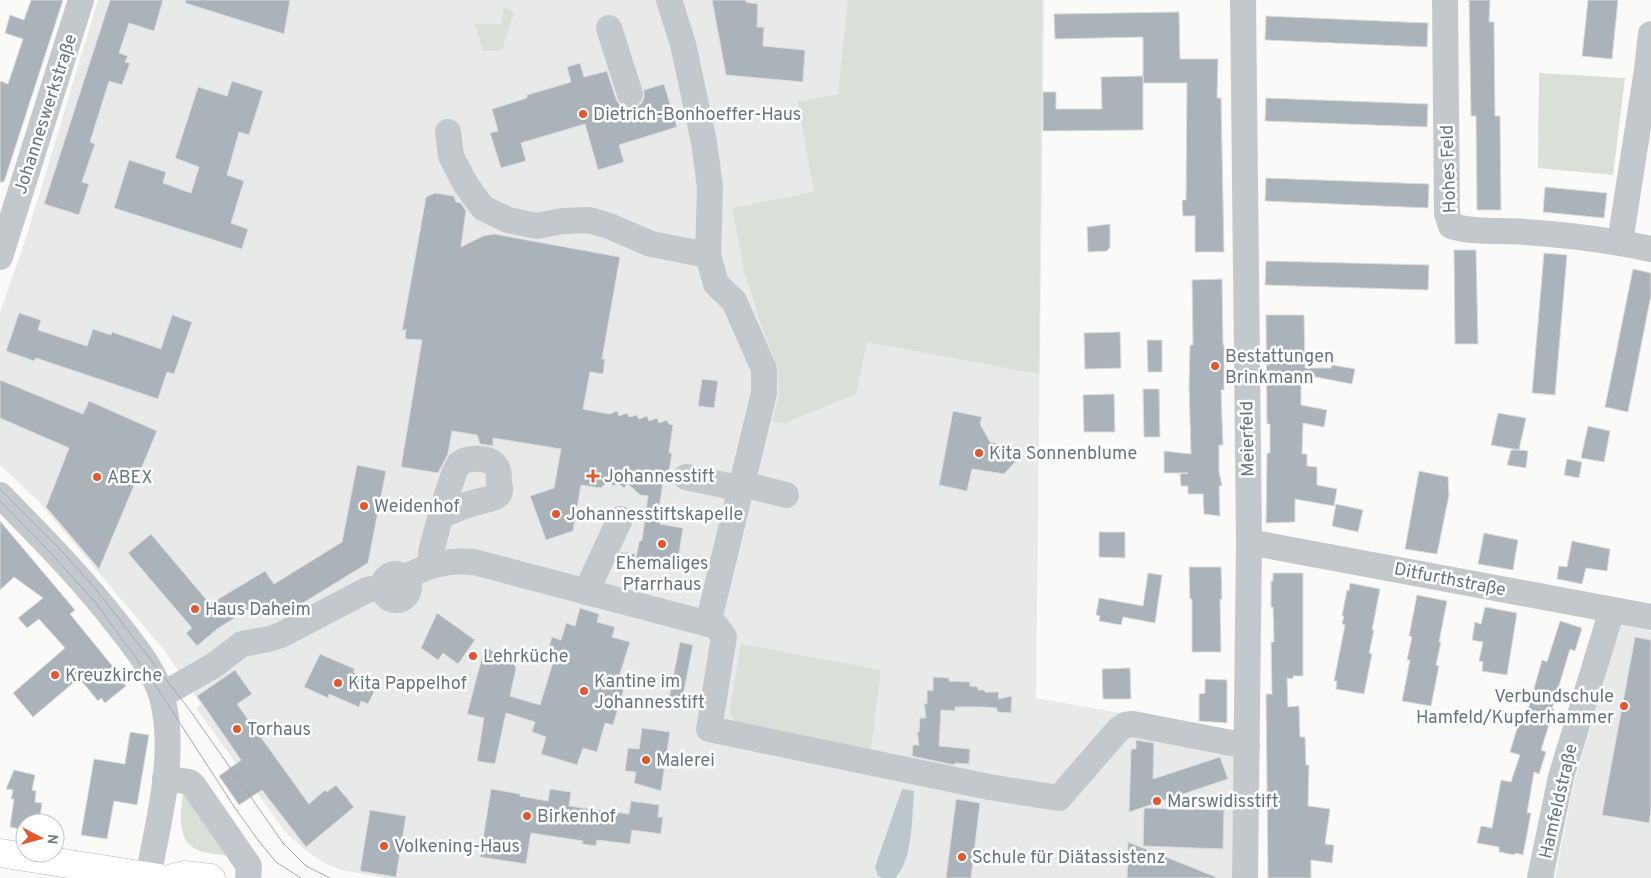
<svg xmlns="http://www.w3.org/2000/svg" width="1651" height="878" viewBox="0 0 1651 878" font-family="Overpass,sans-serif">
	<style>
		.built { fill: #e8e9e9 }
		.green { fill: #dadfd7 }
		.water { fill: #bbc7cb }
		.building { fill: #aab3b9; stroke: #dcdcda }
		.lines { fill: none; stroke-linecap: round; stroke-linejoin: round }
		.major-casing { stroke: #b5babe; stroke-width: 29 }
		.minor { stroke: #c3c8cc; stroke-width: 26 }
		.major { stroke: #fff; stroke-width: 28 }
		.tram { stroke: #a2aab0; stroke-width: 1 }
		.poi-dot { fill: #e4572e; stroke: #fff; stroke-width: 2 }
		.labels { text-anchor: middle; stroke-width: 5; stroke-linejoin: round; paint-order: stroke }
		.street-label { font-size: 18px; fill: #657683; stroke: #fff }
		.poi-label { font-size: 18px; fill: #657683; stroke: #fff; text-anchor: start }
	</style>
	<rect width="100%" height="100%" fill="#fafaf8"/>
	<g class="built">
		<polygon points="98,0 1044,0 1036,698 1234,733 1232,878 386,878 341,870 324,863 304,849 286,833 196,708 201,704 164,650 39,502 0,465 0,313 26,238"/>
		<polygon points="1621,625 1651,631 1651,878 1555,878 1574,782"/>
	</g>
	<g class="green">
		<polygon points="848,0 1042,0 1039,374 867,342 856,394 785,423 772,421 779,396 777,365 761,325 744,270 732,208 814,192 798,102 838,94"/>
		<polygon points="504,6 514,13 502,50 483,51 475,24 501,24"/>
		<polygon points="1539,73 1625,78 1613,175 1538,168"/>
		<polygon points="741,644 881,670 870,756 736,722 729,714"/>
		<path d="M183,793L229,856C218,854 200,854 191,846C177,834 181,809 183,793Z"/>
	</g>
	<path class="water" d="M902,789L914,791C912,815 913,861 895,878H883L878,876L875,867Z"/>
	<g class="building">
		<polygon points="31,0 63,0 4,182 0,182 0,81 8,84 23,39 5,33 10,15 24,20"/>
		<polygon points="110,0 163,0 154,31 129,23 119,53 128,56 125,62 130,63 122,85 109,81 90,142 95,144 82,182 89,184 79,215 44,204"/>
		<polygon points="186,0 290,0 284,34 185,3"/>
		<polygon points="712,0 746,0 746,2 758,4 757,27 764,27 763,46 805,50 803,82 726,75"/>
		<polygon points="1469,0 1490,0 1489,22 1494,22 1495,116 1500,116 1501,210 1477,210 1476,116 1471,116"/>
		<polygon points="1588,0 1618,0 1612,59 1582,56"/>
		<polygon points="1179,12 1180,59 1218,59 1217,98 1221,98 1224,252 1195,252 1195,216 1183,216 1182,200 1186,200 1187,83 1143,83 1143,37 1055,39 1054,14"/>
		<polygon points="1266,16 1428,23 1427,47 1265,40"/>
		<polygon points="580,63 584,77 607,71 616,99 620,105 626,108 634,108 641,104 644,98 644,90 664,84 677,127 619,145 624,162 598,170 585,124 521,143 526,161 501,168 490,133 498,131 492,109 527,98 527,95 571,82 567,67"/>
		<polygon points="1143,76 1143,130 1043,131 1043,92 1056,92 1056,109 1102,109 1101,77"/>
		<polygon points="232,81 263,91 249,135 239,132 227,175 244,181 231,223 248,229 242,249 114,208 129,160 166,172 163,183 191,193 199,167 175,158 198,87 227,96"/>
		<polygon points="1266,98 1428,104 1427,127 1265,121"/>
		<polygon points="1266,178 1429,184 1428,208 1265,201"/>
		<polygon points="1545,187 1607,193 1604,218 1543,212"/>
		<polygon points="435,193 454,196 456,202 461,203 466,211 461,247 483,236 494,234 620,257 602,359 605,359 603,374 590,372 583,409 609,414 617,411 619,416 627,413 629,417 637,415 639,419 647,416 649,421 657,418 659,423 667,420 669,424 673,425 669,453 672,453 669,472 665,472 657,521 660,522 660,524 683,528 677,566 663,564 662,566 650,564 648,567 635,565 639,542 642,540 648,496 640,495 628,484 624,488 617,483 614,486 608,481 601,488 581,485 573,531 546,540 530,496 554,488 561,449 493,438 493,446 480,444 477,435 452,431 448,454 438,473 401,467 422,340 405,339 406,329 402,331 426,197"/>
		<polygon points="1110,224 1110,247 1107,251 1088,252 1087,227"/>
		<polygon points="1454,250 1476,250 1478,344 1455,344"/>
		<polygon points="1544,253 1567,255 1555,395 1532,393"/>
		<polygon points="1266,261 1429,265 1428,290 1265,285"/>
		<polygon points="1633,269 1651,273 1651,295 1628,412 1605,407"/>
		<polygon points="1222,279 1223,345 1224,345 1224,390 1221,390 1223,445 1219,445 1219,472 1222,486 1219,486 1220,516 1204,514 1203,494 1188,494 1188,486 1181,486 1180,474 1188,473 1164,473 1164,451 1191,454 1189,385 1190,345 1193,345 1192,280"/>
		<polygon points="19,313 41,320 38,330 87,346 93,329 111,335 112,332 161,349 172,315 192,322 174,374 167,372 158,399 36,358 34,361 6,351"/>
		<polygon points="1266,315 1304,315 1305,368 1331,368 1332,365 1355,369 1352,384 1305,375 1305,379 1301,379 1301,405 1327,410 1324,427 1303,423 1302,454 1307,454 1307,466 1317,467 1317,485 1337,489 1334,506 1295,499 1295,522 1266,523 1267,453 1270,453 1270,424 1267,424"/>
		<polygon points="1120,332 1121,368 1085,369 1084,333"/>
		<polygon points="1147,340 1162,340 1162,372 1148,372"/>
		<polygon points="702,379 718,381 714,408 698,406"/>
		<polygon points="0,380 83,414 89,401 157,431 99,569 46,507 69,448 0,418"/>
		<polygon points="1143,389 1159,389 1160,437 1144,437"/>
		<polygon points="1114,394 1115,432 1084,432 1083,395"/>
		<polygon points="953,411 982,417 980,424 990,442 1010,446 1016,461 1004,474 972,469 967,491 939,485"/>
		<polygon points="1498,413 1526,418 1519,450 1528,451 1526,468 1507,465 1511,450 1519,450 1491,445"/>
		<polygon points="1588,426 1610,431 1604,462 1581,458"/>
		<polygon points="1567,459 1582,462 1579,478 1564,475"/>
		<polygon points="357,465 386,471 368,563 280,617 273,606 264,612 259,603 217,629 197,646 186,633 192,628 128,553 151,534 210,604 265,571 274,584 342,542"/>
		<polygon points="1419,471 1448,477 1449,495 1437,554 1405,549"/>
		<polygon points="1336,504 1363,510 1358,532 1332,526"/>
		<polygon points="0,521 75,610 70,614 123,679 121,680 126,686 105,703 101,698 98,701 79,678 33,717 13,693 65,648 39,619 27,628 18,618 43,598 14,577 0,590"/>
		<polygon points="1099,532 1125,532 1125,558 1099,557"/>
		<polygon points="1484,533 1518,540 1513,570 1478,564"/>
		<polygon points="1572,541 1610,549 1607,571 1586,568 1582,584 1557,579 1559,566 1567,567"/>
		<polygon points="621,552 635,554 633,570 616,567"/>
		<polygon points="1189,567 1221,567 1222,599 1220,599 1221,652 1192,652 1192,599 1190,599"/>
		<polygon points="1148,573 1162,575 1155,623 1123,617 1121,625 1099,621 1100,616 1096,615 1099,598 1143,606"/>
		<polygon points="1273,573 1303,573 1303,676 1293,676 1293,679 1287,678 1288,707 1299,706 1300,737 1305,737 1306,765 1309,765 1308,806 1330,809 1325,844 1334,845 1332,863 1311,860 1311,878 1268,878 1266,694 1272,694 1271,642 1274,642 1273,607 1271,607 1271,581 1273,581"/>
		<polygon points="1350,583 1380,589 1372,630 1374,630 1369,653 1372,654 1364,694 1336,689 1337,681 1334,681 1345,625 1342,624 1344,616 1342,616 1347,590 1349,591"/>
		<polygon points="1417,595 1447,601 1439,642 1441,642 1436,665 1439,666 1431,706 1402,701 1410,660 1407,660 1412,637 1409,636"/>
		<polygon points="1485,607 1517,613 1507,675 1482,671 1483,662 1479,661 1483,642 1472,640 1475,622 1481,624"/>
		<polygon points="580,608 599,614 597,622 615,627 612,637 630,642 619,677 627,679 613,725 605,723 597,752 583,748 577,765 541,754 546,737 532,732 535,722 506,713 495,764 477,761 484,718 467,714 485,646 505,660 506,659 515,665 516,669 510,696 540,705 554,659 546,656 552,637 561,640 566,623 575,626"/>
		<polygon points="437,613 475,640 458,664 443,653 438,660 421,648"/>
		<polygon points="1560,621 1582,628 1575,651 1570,649 1552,709 1554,709 1541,750 1546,752 1539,774 1534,772 1527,813 1531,813 1523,855 1515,853 1515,855 1499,852 1499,847 1477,843 1481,826 1492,828 1501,780 1511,782 1520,755 1510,752 1519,722 1524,724 1542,660 1547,662"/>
		<polygon points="1635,637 1651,640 1651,810 1649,823 1602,815"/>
		<polygon points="680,642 693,645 680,711 667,709"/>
		<polygon points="320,654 355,669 353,672 371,680 368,687 375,690 368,704 361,701 359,707 329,694 328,698 304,687"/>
		<polygon points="1130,668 1131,699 1103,699 1102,669"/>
		<polygon points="235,670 252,694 237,704 309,804 325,790 327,792 336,785 354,807 306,847 262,790 239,805 219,776 241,760 197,696"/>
		<polygon points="933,677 949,678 949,681 970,682 970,686 978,687 978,690 985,690 985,692 999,692 998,699 1012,696 1011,713 997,712 997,708 983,707 955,707 955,711 941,710 939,746 970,749 969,764 955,763 954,765 912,756 913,745 919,745 917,732 919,732 920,718 926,718 924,703 927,704 927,690 933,691"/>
		<polygon points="1205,679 1227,680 1227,723 1199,721 1199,694 1205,693"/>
		<polygon points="642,728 670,732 661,791 634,783 636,772 625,771 628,748 639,749"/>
		<polygon points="130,732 149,735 137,805 114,801 107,839 81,835 94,759 125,764"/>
		<polygon points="1136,740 1154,743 1153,779 1220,757 1228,779 1129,812 1131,749 1136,749"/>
		<polygon points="14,770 35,775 32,790 36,791 35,802 42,803 39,823 25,823 25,830 10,827 14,799 11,799 13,790 6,789"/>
		<polygon points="491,789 520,794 520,796 548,801 550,789 571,792 569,806 629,814 631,801 659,805 658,817 663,817 661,834 632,830 630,844 597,840 596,846 582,844 583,841 531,833 526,864 480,857"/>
		<polygon points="956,799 980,803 971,878 946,878"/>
		<polygon points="1144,808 1224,810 1223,849 1143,846"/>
		<polygon points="370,810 406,816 396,877 360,871"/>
		<polygon points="1128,842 1216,877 1216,878 1127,878"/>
	</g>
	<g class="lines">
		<g class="major-casing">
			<g id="major">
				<polyline points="0,853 159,878"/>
				<polyline points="173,878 184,875 211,878"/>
			</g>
		</g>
		<g class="minor">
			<polyline points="669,0 683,44 704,142 710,187 708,255 716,284 734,301 764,369 764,393 708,624"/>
			<polyline points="1243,0 1249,542 1245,878"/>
			<path d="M1445,0L1447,214L1451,226C1474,233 1500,230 1524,232C1567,235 1609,240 1651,249"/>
			<polyline points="609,28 630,94"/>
			<polyline points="448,132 451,156 466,185 483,208 508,220 537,226 562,221 589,220 609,226 651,244 708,255"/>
			<polyline points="1620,242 1647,70 1651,34"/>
			<polyline points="0,257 81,0"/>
			<polyline points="686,477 742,489"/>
			<polyline points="743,484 786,495"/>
			<path d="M0,495C41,537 82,578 118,625C138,650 160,677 165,711C174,764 158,824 148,877"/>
			<polyline points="1249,542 1651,617"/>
			<path d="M433,564L431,552L433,544C437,530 452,472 459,464C467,457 489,457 495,465C499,469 499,477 499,483C500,487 501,491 499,494C496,498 492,498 489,499C472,503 457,507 442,516"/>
			<circle cx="396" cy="587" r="13"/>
			<path d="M405,578C428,564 448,560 474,562L716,626L724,637L709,729L989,787L1059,798L1118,730L1125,725L1133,724L1247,746"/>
			<polyline points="586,592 620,519"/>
			<polyline points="162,695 213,666 242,644 269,639 281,635 367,590 382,587"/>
			<polyline points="165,778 189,782 193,785 249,866 248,878"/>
			<polyline points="1540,878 1561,777 1612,610"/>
		</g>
		<use href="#major" class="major"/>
		<g class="tram">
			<polyline points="0,489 56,545 95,588 189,709 283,843 306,866 330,878"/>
			<polyline points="0,501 47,549 95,602 150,677 235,808 258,840 276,862 301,878"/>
		</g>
	</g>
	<g class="poi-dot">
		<circle cx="583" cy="114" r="5"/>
		<circle cx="1215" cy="366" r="5"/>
		<circle cx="979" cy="453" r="5"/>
		<path d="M590.5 468.5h5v5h5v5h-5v5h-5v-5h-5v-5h5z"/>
		<circle cx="97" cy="477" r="5"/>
		<circle cx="364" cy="506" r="5"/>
		<circle cx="556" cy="514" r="5"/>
		<circle cx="662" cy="544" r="5"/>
		<circle cx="195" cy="609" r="5"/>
		<circle cx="473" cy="656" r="5"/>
		<circle cx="55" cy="675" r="5"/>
		<circle cx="338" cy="683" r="5"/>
		<circle cx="584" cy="691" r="5"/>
		<circle cx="1624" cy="706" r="5"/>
		<circle cx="237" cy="729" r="5"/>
		<circle cx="646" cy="760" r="5"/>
		<circle cx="1157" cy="801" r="5"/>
		<circle cx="527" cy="816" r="5"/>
		<circle cx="384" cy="846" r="5"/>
		<circle cx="962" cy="857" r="5"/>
	</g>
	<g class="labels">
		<g class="street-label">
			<text transform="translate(45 114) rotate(-72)" y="6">Johanneswerkstraße</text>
			<text transform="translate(1448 169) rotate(-92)" y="6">Hohes Feld</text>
			<text transform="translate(1247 439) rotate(-91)" y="6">Meierfeld</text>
			<text transform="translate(1450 579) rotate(11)" y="6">Ditfurthstraße</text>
			<text transform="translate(1558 801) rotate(-77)" y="6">Hamfeldstraße</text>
		</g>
		<g class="poi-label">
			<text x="593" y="120">Dietrich-Bonhoeffer-Haus</text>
			<text x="1225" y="362">Bestattungen<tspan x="1225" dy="21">Brinkmann</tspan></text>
			<text x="989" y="459">Kita Sonnenblume</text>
			<text x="604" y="482">Johannesstift</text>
			<text x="107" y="483">ABEX</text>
			<text x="374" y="512">Weidenhof</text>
			<text x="566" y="520">Johannesstiftskapelle</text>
			<text x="662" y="569" text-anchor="middle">Ehemaliges<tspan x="662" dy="21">Pfarrhaus</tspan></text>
			<text x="205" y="615">Haus Daheim</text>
			<text x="483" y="662">Lehrküche</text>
			<text x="65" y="681">Kreuzkirche</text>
			<text x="594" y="687">Kantine im<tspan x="594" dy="21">Johannesstift</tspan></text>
			<text x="348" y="689">Kita Pappelhof</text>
			<text x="1614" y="702" text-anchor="end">Verbundschule<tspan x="1614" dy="21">Hamfeld/Kupferhammer</tspan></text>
			<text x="247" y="735">Torhaus</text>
			<text x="656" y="766">Malerei</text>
			<text x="1167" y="807">Marswidisstift</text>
			<text x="537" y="822">Birkenhof</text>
			<text x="394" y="852">Volkening-Haus</text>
			<text x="972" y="863">Schule für Diätassistenz</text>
		</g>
	</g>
	<g transform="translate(40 838) rotate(96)"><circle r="24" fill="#ffffff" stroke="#c1c8cd"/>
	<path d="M0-4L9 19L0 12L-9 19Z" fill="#e4572e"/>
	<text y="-8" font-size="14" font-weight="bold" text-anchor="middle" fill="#657683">N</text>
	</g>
</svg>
